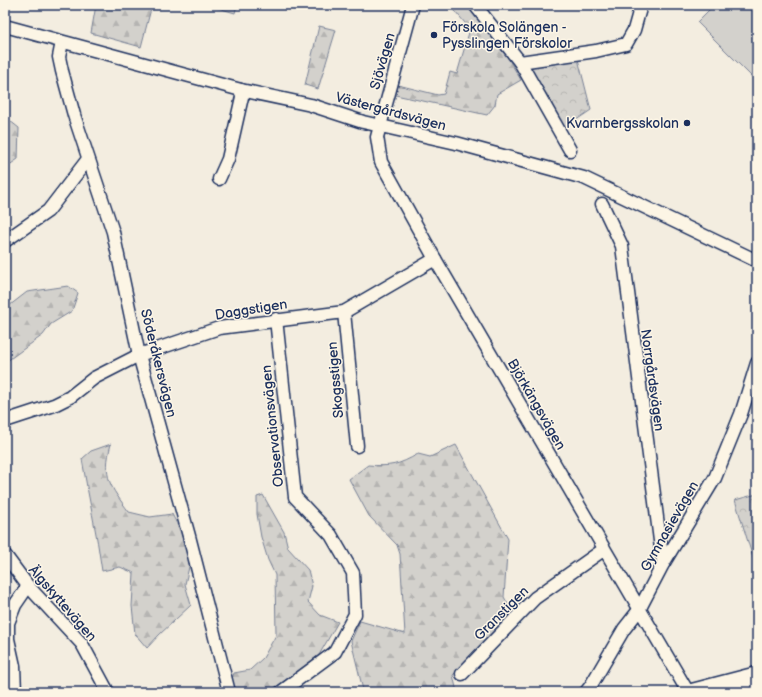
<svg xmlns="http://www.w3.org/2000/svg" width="762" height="697" viewBox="0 0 762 697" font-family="'Balsamiq Sans',sans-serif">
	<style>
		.forest { fill: url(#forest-firs); stroke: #778095 }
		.park { fill: url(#park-crowns); stroke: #778095 }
		.pitch { fill: #d3d1cc; stroke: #778095 }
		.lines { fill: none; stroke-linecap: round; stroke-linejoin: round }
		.minor-casing { stroke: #1b2f5e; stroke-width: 15 }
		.major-casing { stroke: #1b2f5e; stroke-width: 19 }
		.minor { stroke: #fcf5e5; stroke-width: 12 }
		.major { stroke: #fcf5e5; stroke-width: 16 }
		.poi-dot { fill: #1b2f5e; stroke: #fcf5e5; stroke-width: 1.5 }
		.labels { text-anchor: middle; stroke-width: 3; stroke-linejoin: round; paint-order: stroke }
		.poi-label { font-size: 14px; fill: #1b2f5e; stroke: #fcf5e5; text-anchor: start }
		.street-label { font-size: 14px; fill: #1b2f5e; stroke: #fcf5e5 }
	</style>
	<defs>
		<pattern id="forest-firs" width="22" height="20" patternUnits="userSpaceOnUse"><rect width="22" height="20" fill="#d3d1cc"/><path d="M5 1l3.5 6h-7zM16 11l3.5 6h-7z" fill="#b5b4b2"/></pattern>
		<pattern id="park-crowns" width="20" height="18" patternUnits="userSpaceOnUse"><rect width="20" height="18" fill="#d3d1cc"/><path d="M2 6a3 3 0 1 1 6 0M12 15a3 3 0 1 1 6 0" fill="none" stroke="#b5b4b2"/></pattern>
	</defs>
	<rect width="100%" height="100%" fill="#f3ede0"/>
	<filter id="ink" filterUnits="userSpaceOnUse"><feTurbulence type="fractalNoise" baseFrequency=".025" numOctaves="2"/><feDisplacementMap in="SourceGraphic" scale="8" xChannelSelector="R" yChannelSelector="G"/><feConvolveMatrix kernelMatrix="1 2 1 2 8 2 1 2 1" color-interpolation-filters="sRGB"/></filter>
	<g filter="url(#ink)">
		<g class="forest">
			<polygon points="96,5 152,5 141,47 91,33"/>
			<polygon points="208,5 237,5 235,13"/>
			<polygon points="450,5 470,5 502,48 521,80 497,94 495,105 487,115 391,94 398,85 438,95 444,94 450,72 457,74 470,29"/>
			<polygon points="319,26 336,30 318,89 305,85"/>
			<polygon points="5,117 19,128 18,159 5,168"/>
			<polygon points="68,286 78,293 72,311 51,324 43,335 7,361 5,365 5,309 27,292"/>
			<path d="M111,444C102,478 110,486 129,512L150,517L172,514L181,532L190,563L185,584L191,605L159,635L147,648L135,634L132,606L134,573L120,567L102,571C97,533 88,496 82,459L91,451Z"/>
			<path d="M456,445L508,539L504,597L512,611L453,675L457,692H366L363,690L351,641L360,621L405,634L400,554L397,545L369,516L349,479L368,465C390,467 399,465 418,454L430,457Z"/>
			<polygon points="263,495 284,532 288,548 308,570 312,586 308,602 320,615 338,622 319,655 269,692 234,692 230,684 234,673 250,670 263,658 276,635 275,575 268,560 261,537 257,514 257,497"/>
		</g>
		<g class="park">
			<polygon points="578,59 591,110 563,129 529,67"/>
			<polygon points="757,494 757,571 735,500"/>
		</g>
		<polygon class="pitch" points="714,5 749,5 757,14 757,74 753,78 697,22"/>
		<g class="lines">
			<g class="minor-casing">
				<g id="minor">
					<polyline points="413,5 377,137 381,162 435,259 688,692"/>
					<polyline points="475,5 520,62 570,150"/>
					<polyline points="5,26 241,90 311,105 363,122 456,143 584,178 757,261"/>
					<polyline points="62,42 59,57 62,71 74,115 113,232 139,355 189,536 229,692"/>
					<polyline points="520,62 596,51 626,44 634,30 641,5"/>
					<polyline points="219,179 228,159 242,97 241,90"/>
					<polyline points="602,204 622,246 663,564"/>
					<polyline points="5,241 48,211 88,159"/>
					<polyline points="344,312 357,446"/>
					<polyline points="276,319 295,497 331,535 353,573 355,614 335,652 281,692"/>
					<polyline points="5,421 54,405 70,397 94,378 139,355 219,328 344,312 435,259"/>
					<polyline points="5,555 28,586 82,644 108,692"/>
					<polyline points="462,674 535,598 603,550"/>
					<polyline points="15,692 14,666 8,639 8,623 15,605 28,586"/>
					<polyline points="586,692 590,687 624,629 639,610 663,564 715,478 741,414 757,363"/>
				</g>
			</g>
			<g class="major-casing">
				<g id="major">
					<polyline points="692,692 757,675"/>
					<polyline points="747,692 757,689"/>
				</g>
			</g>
			<use href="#minor" class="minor"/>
			<use href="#major" class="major"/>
		</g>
	</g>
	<g class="poi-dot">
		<circle cx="434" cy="35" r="4"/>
		<circle cx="687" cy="123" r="4"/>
	</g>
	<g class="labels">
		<g class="poi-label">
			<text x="442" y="32">Förskola Solängen -<tspan x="442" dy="16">Pysslingen Förskolor</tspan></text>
			<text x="679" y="128" text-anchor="end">Kvarnbergsskolan</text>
		</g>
		<g class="street-label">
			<text transform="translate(382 61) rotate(-74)" y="5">Sjövägen</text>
			<text transform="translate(391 111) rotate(15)" y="5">Västergårdsvägen</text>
			<text transform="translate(251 309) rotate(-9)" y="5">Daggstigen</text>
			<text transform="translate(159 363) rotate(76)" y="5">Söderåkersvägen</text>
			<text transform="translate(335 380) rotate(-95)" y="5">Skogsstigen</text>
			<text transform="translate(653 380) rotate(82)" y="5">Norrgårdsvägen</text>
			<text transform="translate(537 404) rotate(60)" y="5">Björkängsvägen</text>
			<text transform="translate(272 426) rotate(-96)" y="5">Observationsvägen</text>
			<text transform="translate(669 526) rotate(-60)" y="5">Gymnasievägen</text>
			<text transform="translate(63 603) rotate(49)" y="5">Älgskyttevägen</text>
			<text transform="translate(501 613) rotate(-45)" y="5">Granstigen</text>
		</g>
	</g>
	<rect width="762" height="697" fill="none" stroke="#fcf5e5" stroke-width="20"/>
	<rect x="10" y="10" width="742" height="677" fill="none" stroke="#1b2f5e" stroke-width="1.5" filter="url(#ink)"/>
</svg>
